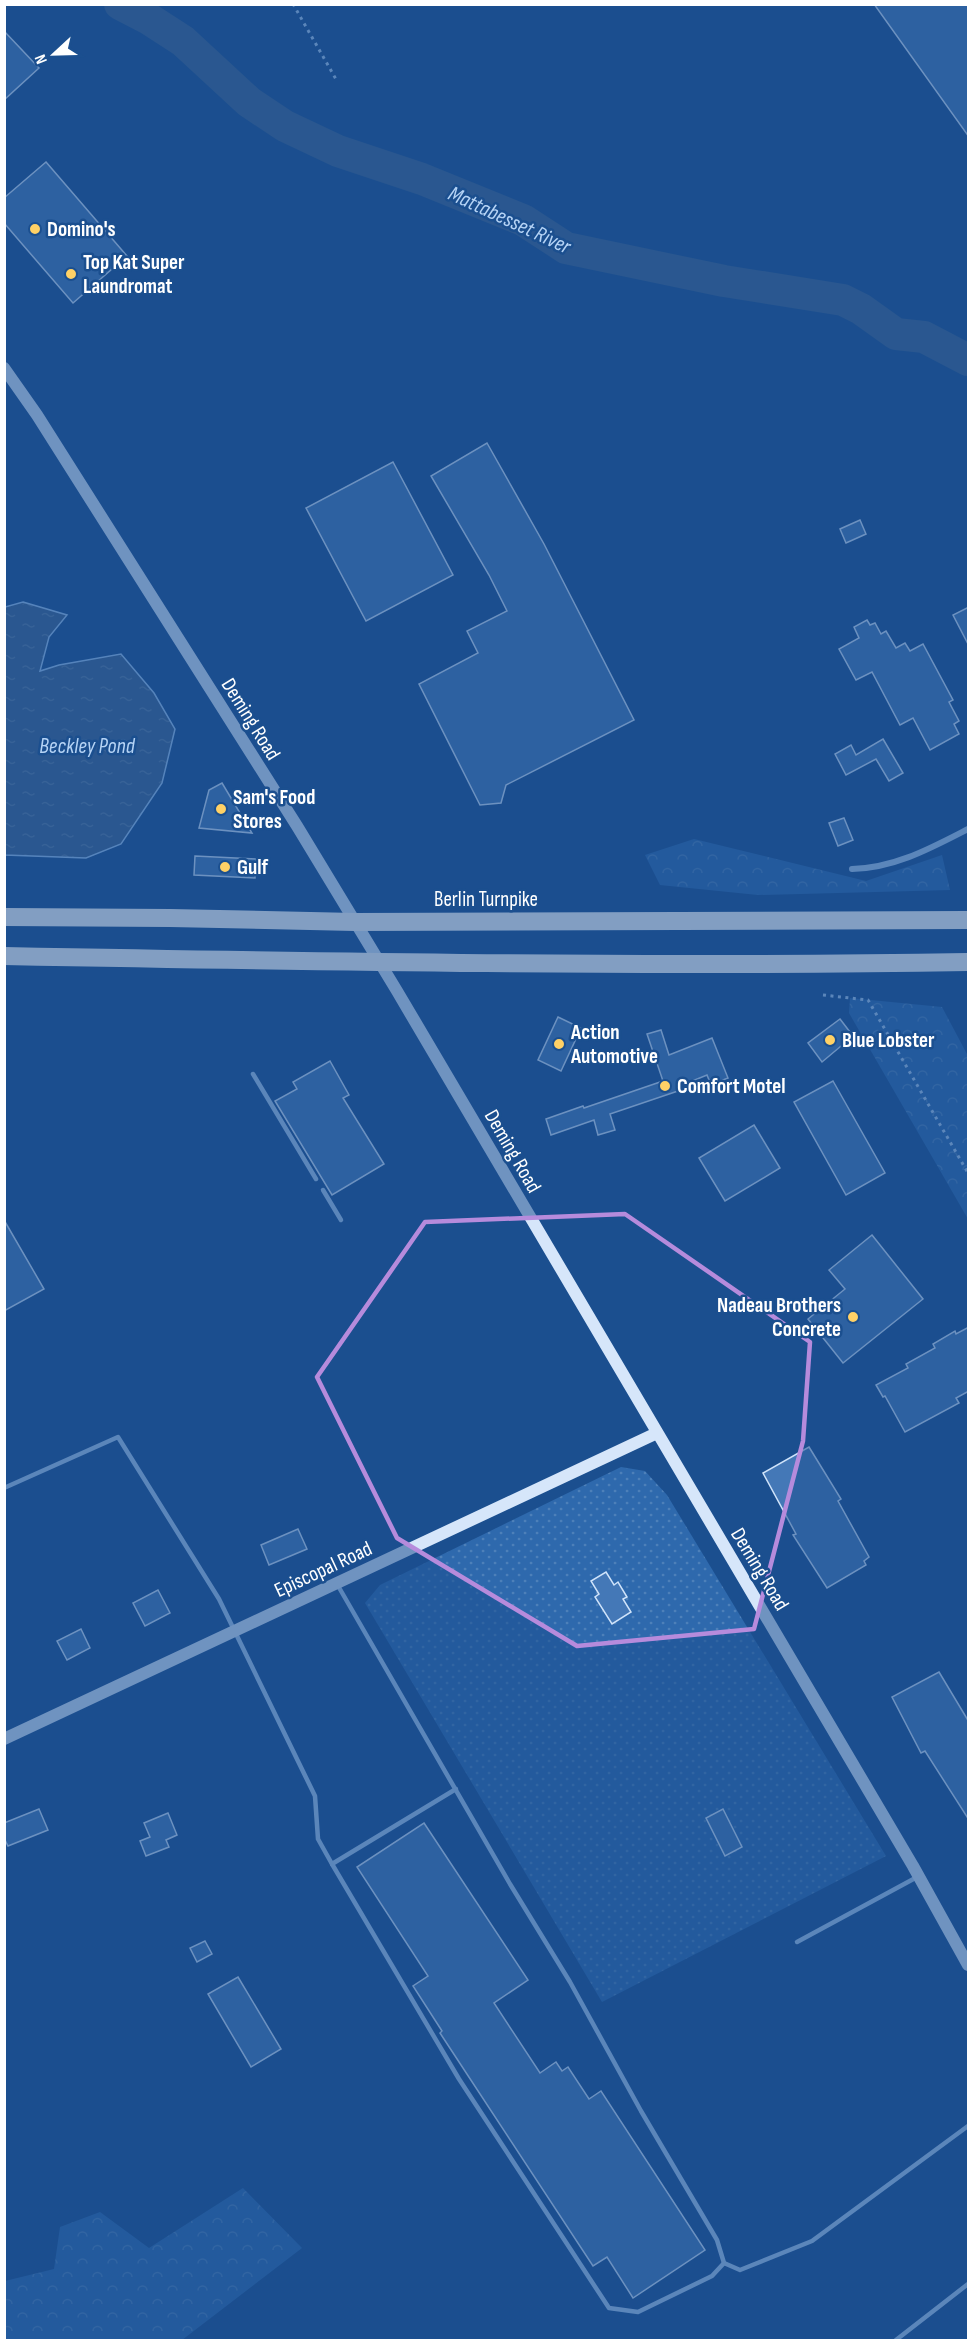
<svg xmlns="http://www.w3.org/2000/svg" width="973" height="2345" viewBox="0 0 973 2345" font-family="'Sofia Sans Condensed',sans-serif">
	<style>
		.grass { fill: url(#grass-dots) }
		.forest { fill: url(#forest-crowns) }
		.water { fill: url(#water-ripples); stroke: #9cc4f0; stroke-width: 1.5 }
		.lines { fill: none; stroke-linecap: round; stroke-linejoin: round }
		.river { stroke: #3c6290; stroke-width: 32 }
		.building { fill: #4478b7; stroke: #cfe3fa; stroke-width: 1.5 }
		.path { stroke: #a9c9ee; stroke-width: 3; stroke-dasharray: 3 4.5; stroke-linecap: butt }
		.lane { stroke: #a9c9ee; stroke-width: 4.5 }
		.street { stroke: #a9c9ee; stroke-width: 6 }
		.secondary { stroke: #d6e6fa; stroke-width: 12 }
		.highway { stroke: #fff; stroke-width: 18 }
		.marked { fill: none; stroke: #b68bdc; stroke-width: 4.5; stroke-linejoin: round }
		.poi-dot { fill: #ffd166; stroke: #1b4f8f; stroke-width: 2 }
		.labels { text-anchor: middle; stroke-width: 5; stroke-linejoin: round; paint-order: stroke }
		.poi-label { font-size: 21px; font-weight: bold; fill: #fff; stroke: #1b4f8f; text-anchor: start }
		.street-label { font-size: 21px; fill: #fff; stroke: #1b4f8f }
		.water-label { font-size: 22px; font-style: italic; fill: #b5d3f5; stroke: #1b4f8f }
	</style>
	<defs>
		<pattern id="grass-dots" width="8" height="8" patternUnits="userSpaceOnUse" patternTransform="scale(1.5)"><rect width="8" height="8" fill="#2e69ad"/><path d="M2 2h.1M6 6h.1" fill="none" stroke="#4d80b9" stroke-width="1.8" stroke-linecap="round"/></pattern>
		<pattern id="forest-crowns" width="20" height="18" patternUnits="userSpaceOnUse" patternTransform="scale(1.5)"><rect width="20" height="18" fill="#2e69ad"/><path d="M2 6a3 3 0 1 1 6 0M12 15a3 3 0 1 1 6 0" fill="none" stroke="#4d80b9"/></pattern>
		<pattern id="water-ripples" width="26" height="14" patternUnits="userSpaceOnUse" patternTransform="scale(1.5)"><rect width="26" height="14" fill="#3c6290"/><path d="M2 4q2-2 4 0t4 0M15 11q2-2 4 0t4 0" fill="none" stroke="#597aa1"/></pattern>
	</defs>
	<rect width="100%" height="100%" fill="#1b4f8f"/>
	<polygon class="grass" points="621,1467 645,1471 667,1495 886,1856 602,2002 365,1603 380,1585"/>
	<g class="forest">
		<polygon points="694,839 866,881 942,855 950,890 758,895 660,885 645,855"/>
		<polygon points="850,998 942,1007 968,1056 968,1219 849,1013"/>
		<polygon points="243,2188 302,2248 182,2340 5,2340 5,2281 54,2269 60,2227 100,2212 149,2248"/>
	</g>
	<polygon class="water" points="23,602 67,615 49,637 40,671 59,665 121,654 154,693 175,729 162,783 121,844 86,858 5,855 5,607"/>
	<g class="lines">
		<polyline class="river" points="120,4 149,19 183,41 249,102 285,126 338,151 422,179 523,220 566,248 724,281 843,300 861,309 896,334 924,337 968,360"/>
	</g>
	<g class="building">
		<polygon points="874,4 969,4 969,137"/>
		<polygon points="4,31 39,68 4,100"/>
		<polygon points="46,162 127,256 73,303 4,223 4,198"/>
		<polygon points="487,443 544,544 634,720 506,785 501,803 480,805 419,684 478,653 467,631 507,611 489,575 431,476"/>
		<polygon points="393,462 453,575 366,621 306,508"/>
		<polygon points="860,520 866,534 846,543 840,529"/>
		<polygon points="969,607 969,646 953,615"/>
		<polygon points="867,620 870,625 875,623 881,634 886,631 896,648 905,643 910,651 923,644 953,700 949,702 959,721 954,724 959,734 930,750 913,718 900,725 872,672 856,680 839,649 859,638 854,627"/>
		<polygon points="883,739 903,773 889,781 876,759 846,775 835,754 851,745 856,755"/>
		<polygon points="222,783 252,833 199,828 209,790"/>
		<polygon points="844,818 853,840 838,846 829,823"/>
		<polygon points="195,856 256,859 255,878 194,875"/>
		<polygon points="558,1017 581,1028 561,1071 538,1060"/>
		<polygon points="840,1019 853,1036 822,1062 808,1043"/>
		<polygon points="661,1030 669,1055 712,1038 728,1078 711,1085 707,1075 680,1086 681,1090 610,1114 615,1130 598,1135 594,1120 551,1135 546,1119 583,1106 584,1108 663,1081 647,1034"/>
		<polygon points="330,1061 349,1095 343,1098 384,1164 332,1195 275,1101 297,1089 293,1082"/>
		<polygon points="833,1081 885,1173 846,1195 794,1102"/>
		<polygon points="754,1125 780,1168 725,1201 699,1158"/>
		<polygon points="4,1220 44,1289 4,1311"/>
		<polygon points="872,1235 923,1299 843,1363 808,1319 845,1289 829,1270"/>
		<polygon points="969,1327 969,1391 956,1398 959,1403 905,1432 885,1396 883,1397 876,1385 908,1368 906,1364 935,1348 933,1344 955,1331 956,1334"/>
		<polygon points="809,1447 841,1499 838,1501 869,1557 864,1561 866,1565 827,1588 793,1535 796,1534 763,1473"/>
		<polygon points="298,1529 307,1549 269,1565 261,1545"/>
		<polygon points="606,1572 614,1585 618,1582 627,1597 623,1599 631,1612 612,1624 595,1597 599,1594 591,1581"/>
		<polygon points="158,1590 170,1613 145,1626 133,1603"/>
		<polygon points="81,1629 90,1648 67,1660 57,1641"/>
		<polygon points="939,1672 969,1722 969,1820 925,1751 921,1753 892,1697"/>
		<polygon points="39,1809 48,1830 8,1846 4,1838 4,1823"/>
		<polygon points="723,1809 742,1847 725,1856 706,1818"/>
		<polygon points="168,1813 177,1835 166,1840 169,1847 146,1856 140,1841 150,1837 144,1823"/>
		<polygon points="424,1823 528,1980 494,2003 540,2073 556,2062 562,2071 568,2067 589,2099 601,2091 705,2250 633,2298 607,2257 593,2266 440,2033 442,2031 413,1986 428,1976 357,1867"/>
		<polygon points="205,1941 212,1954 197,1962 190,1948"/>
		<polygon points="238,1977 281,2049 251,2067 208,1994"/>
	</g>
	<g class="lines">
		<g class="path">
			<polyline points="293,4 337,81"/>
			<polyline points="823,995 868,1000 968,1173"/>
		</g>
		<g class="lane">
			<polyline points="253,1074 316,1179"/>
			<polyline points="323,1190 341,1220"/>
			<polyline points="4,1488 118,1437 219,1599 315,1796 318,1839 332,1864 459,2079 609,2308 638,2312 712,2276 724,2263 717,2240 641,2111 570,1982 510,1884 337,1584"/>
			<polyline points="332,1864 456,1789"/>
			<polyline points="797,1942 919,1876"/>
			<polyline points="724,2263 740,2270 812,2241 968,2126"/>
			<polyline points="896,2340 968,2284"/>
		</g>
		<path class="street" d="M852,869C895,868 931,848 968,829"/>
		<g class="secondary">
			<polyline points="4,368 37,415 297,826 397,991 913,1866 968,1965"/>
			<polyline points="4,1739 657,1433"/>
		</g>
		<g class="highway">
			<polyline points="4,917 170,918 355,922 968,920"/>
			<path d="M4,956C326,962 647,967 968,962"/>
		</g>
	</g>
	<path d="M0 0H973V2345H0ZM625,1214L810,1342L803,1441L754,1629L577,1646L397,1538L317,1377L425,1222Z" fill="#1b4f8f" fill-opacity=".55" fill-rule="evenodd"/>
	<path class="marked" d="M625,1214L810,1342L803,1441L754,1629L577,1646L397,1538L317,1377L425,1222Z"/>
	<g class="poi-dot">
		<circle cx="35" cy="229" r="6"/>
		<circle cx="71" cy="274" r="6"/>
		<circle cx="221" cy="809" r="6"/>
		<circle cx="225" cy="867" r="6"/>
		<circle cx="830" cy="1040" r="6"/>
		<circle cx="559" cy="1044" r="6"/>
		<circle cx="665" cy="1086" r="6"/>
		<circle cx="853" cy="1317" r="6"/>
	</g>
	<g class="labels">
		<g class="poi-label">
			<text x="47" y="236">Domino's</text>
			<text x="83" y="269">Top Kat Super<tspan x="83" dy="24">Laundromat</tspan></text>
			<text x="233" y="804">Sam's Food<tspan x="233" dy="24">Stores</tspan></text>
			<text x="237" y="874">Gulf</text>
			<text x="571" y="1039">Action<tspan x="571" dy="24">Automotive</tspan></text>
			<text x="842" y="1047">Blue Lobster</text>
			<text x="677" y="1093">Comfort Motel</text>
			<text x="841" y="1312" text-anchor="end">Nadeau Brothers<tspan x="841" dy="24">Concrete</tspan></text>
		</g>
		<g class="street-label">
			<text transform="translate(251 719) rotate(58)" y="7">Deming Road</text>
			<text x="486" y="906">Berlin Turnpike</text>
			<text transform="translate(513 1151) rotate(60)" y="7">Deming Road</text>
			<text transform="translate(323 1569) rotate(-25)" y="7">Episcopal Road</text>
			<text transform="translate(760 1569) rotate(59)" y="7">Deming Road</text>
		</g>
		<g class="water-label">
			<text transform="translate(510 219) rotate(25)" y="8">Mattabesset River</text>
			<text x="87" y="753">Beckley Pond</text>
		</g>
	</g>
	<rect width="973" height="2345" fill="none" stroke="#ffffff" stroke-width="12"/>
	<g transform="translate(54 54) rotate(248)" stroke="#1b4f8f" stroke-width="4.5" paint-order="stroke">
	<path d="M0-4.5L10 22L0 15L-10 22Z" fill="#ffffff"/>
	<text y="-9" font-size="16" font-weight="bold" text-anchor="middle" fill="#ffffff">N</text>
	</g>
</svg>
